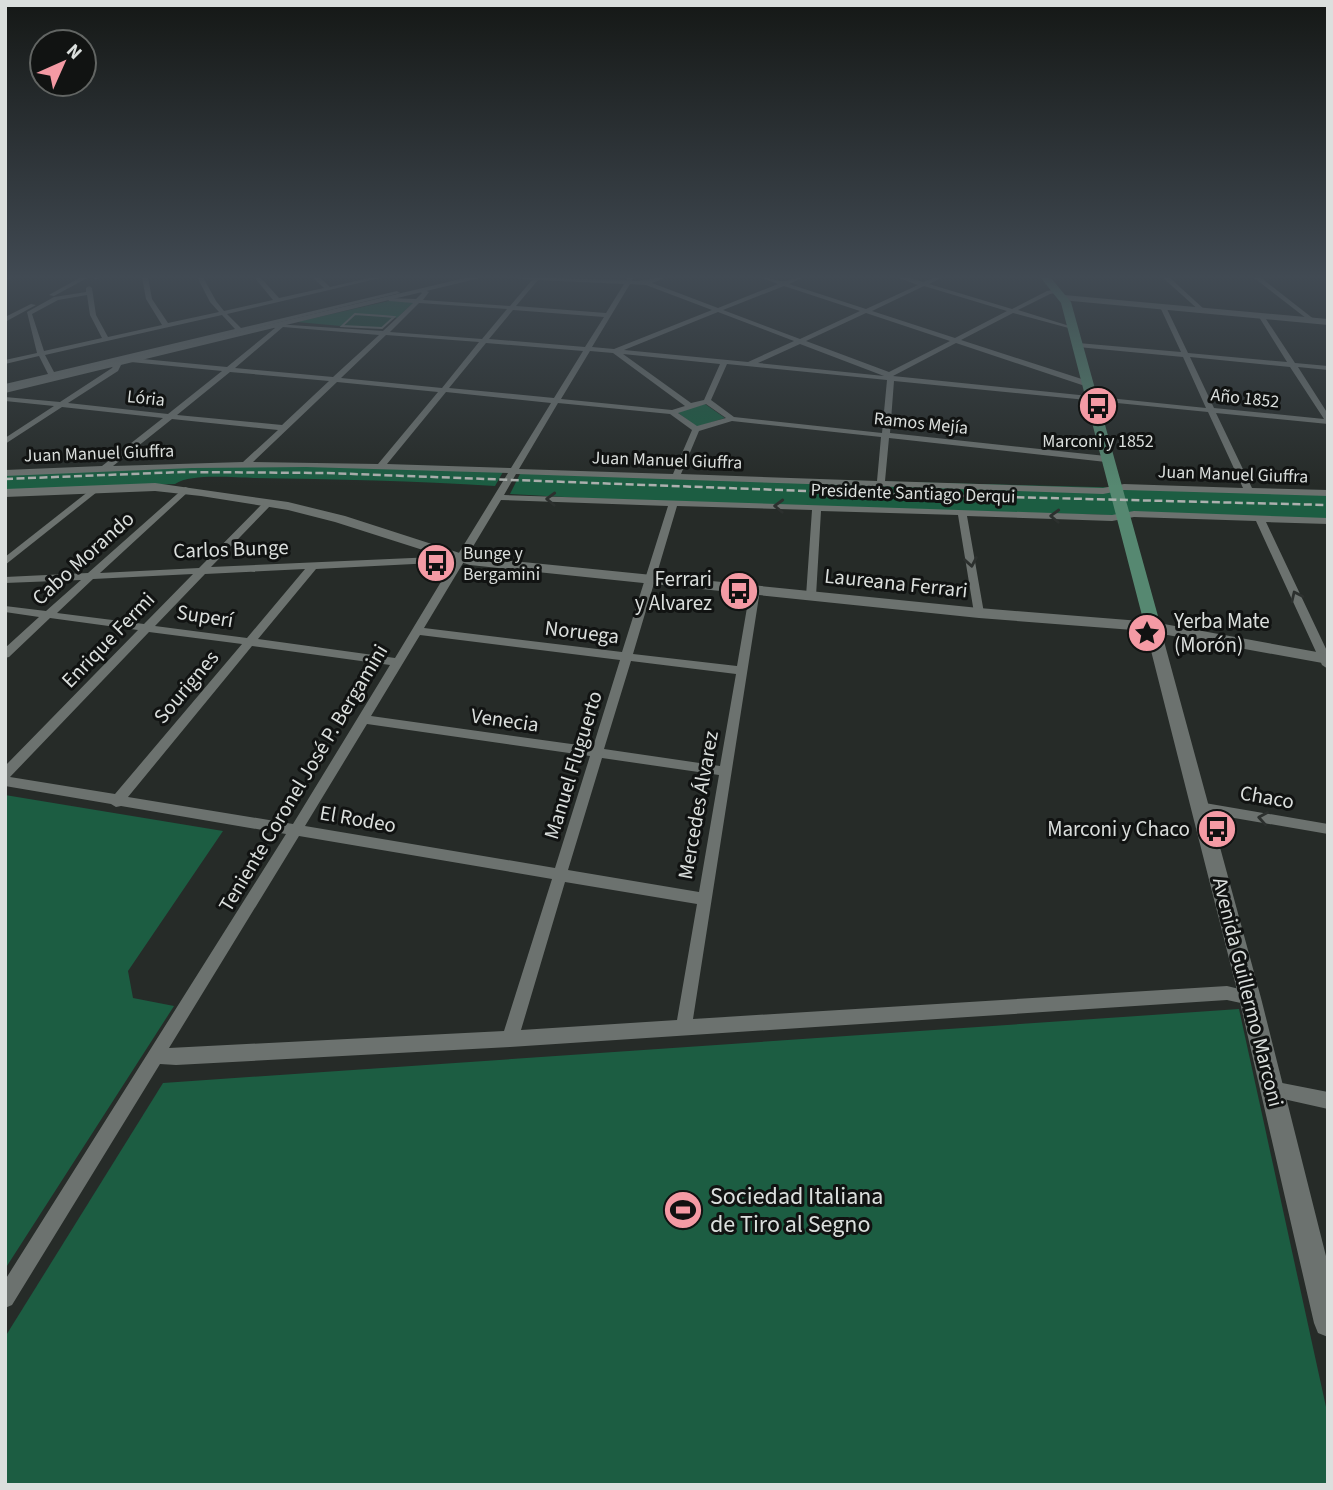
<svg xmlns="http://www.w3.org/2000/svg" width="1333" height="1490" viewBox="0 0 1333 1490" font-family="'Source Sans 3',sans-serif">
	<style>
		.green { fill: #1c5d42 }
		.building { fill: #154732; stroke: #717874; stroke-width: 2 }
		.lines { fill: none; stroke-linecap: round; stroke-linejoin: round }
		.street { fill: #6c726f; fill-rule: evenodd }
		.secondary { fill: #6c726f; fill-rule: evenodd }
		.primary { fill: #568871; fill-rule: evenodd }
		.rail { stroke: #acb0ae; stroke-width: 2.5; stroke-dasharray: 8 3.5; stroke-linecap: butt }
		.oneway { stroke: #2c302e }
		.labels { text-anchor: middle; stroke-width: 6; stroke-linejoin: round; paint-order: stroke }
		.far-street-label { font-size: 18px; fill: #dbdfdd; stroke: #111312 }
		.far-poi-label { font-size: 18px; fill: #dbdfdd; stroke: #111312 }
		.street-label { font-size: 21px; fill: #dbdfdd; stroke: #111312 }
		.poi-label { font-size: 21px; fill: #dbdfdd; stroke: #111312; text-anchor: end }
		.near-poi-label { font-size: 24px; fill: #dbdfdd; stroke: #111312; text-anchor: start }
	</style>
	<rect width="100%" height="100%" fill="#262b28"/>
	<g class="green">
		<polygon points="393,300 413,303 397,318 355,314 341,326 297,322"/>
		<polygon points="705,404 725,418 697,427 677,412"/>
		<path d="M246,464L503,472L495,486C415,481 335,479 254,478C234,478 192,473 175,484L5,490V473Z"/>
		<polygon points="521,472 1328,493 1328,521 673,503 510,494"/>
		<polygon points="5,795 223,831 128,971 133,998 174,1006 5,1269"/>
		<polygon points="1239,1009 1328,1416 1328,1485 5,1485 5,1337 163,1083"/>
	</g>
	<polygon class="building" points="355,314 383,316 394,317 382,328 342,326"/>
	<g class="lines">
		<g class="street">
			<polygon points="5,277 16,277 5,280"/>
			<polygon points="81,277 89,277 54,296 49,295"/>
			<polygon points="93,277 102,277 95,280"/>
			<path d="M142,277H148L152,299L168,323L219,312L210,302L197,277H203L216,301L224,311L273,300L254,277H260L279,298L324,288L312,277H319L330,287L373,277L380,278L227,314L241,328L397,291L400,293L132,358L227,367L275,328L272,326L275,324L383,331L413,303L389,301L387,298L416,299L422,293L419,291L422,289L429,292L423,300L510,306L532,280L508,277L626,280L628,277H634L632,281C644,281 655,277 667,277L652,283L718,308L778,284L760,277C768,277 778,282 785,281C792,280 796,277 804,277L789,284L866,309L918,285L896,277H906L923,282L935,277H943L929,284L1012,309L1047,291L1058,289L1060,292L1050,294L1018,310L1076,328V330L1013,313L961,340L1091,382V386H1085L956,343L893,376L1206,408L1183,357L1078,347L1075,345L1078,343L1181,352L1160,307L1163,305L1166,307L1188,353L1287,362L1259,317L1264,316L1295,363L1328,366V370L1298,367L1328,414V424L1216,413L1252,488L1328,490V496L1124,490L1103,494L516,474L504,495L1112,515L1134,511L1328,518V524L1266,522L1328,653V669L1322,665L1256,521L1134,517L1112,521L967,516L984,613L979,616L974,613L958,515L821,511L816,596L811,599L806,596L812,510L677,506L633,654L737,666L750,590L755,587L760,590L693,1019L1227,986L1256,993L1258,998L1256,1003L1250,1005L1227,1000L510,1047L176,1065L160,1064L12,1305L5,1308V1280L286,834L121,806L116,807L111,804L5,786V766L138,630L50,618L9,657L5,658V648L39,617L5,612V606L46,611L81,580L5,583V577L88,573L185,487L188,488V492L100,573L199,568L265,501L268,500L272,503L271,505L211,567L457,556L508,473L306,467L192,468L5,476V470L102,466L163,418L62,407L5,444V438L54,406L5,401V397L60,402L112,368L115,362L5,388V384L48,374L39,356L5,364V360L37,353L27,312L54,297L86,292V288L89,286L92,288L96,315L108,337L162,325L146,299ZM538,280L624,284L606,313L516,306ZM630,284L646,285L712,310L614,349L592,347ZM784,286L860,311L800,339L723,310ZM924,286L1007,311L955,338L872,311ZM87,295L90,315L102,338L44,351L32,314L58,300ZM419,303L507,309L482,339L390,332ZM513,310L604,317L585,347L489,339ZM718,312L794,341L748,362L624,350ZM866,313L950,341L889,372L806,341ZM222,315L235,329L54,372L45,355ZM283,327L379,335L333,377L235,368ZM386,335L479,342L442,388L341,378ZM486,343L583,351L554,398L449,388ZM800,344L884,376L758,363ZM590,351L613,353L685,406L672,410L561,399ZM623,354L720,364L704,400L691,403ZM1190,357L1290,367L1324,419L1214,408ZM128,359L131,362L222,371L168,414L68,403L118,371L122,363L119,361ZM727,364L887,380L882,433L734,417L711,400ZM230,372L329,381L282,425L177,415ZM894,381L1208,412L1243,488L1124,484L1103,488L885,481L889,438L1106,462L1110,459L1106,456L890,433ZM337,382L438,392L378,464L253,462ZM446,392L551,403L511,468L387,464ZM558,403L670,414L692,430L673,474L519,469ZM706,404L726,418L697,426L678,413ZM172,419L278,430L243,462L113,466ZM732,421L881,437L877,481L681,474L699,431ZM501,500L668,506L622,652L424,628ZM453,562L395,658L258,639L316,569ZM305,569L247,638L155,626L205,574ZM193,574L144,624L57,613L93,579ZM149,632L242,644L115,794L10,777ZM420,635L620,660L593,747L371,716ZM252,646L390,665L293,824L128,797ZM631,661L736,674L720,766L604,749ZM367,724L590,756L555,868L305,826ZM602,758L719,775L699,892L568,870ZM299,836L552,879L504,1031L169,1048ZM565,882L697,904L677,1020L521,1030Z"/>
			<polygon points="1162,277 1169,277 1205,310 1205,312 1201,312"/>
			<polygon points="1253,277 1260,277 1315,320 1315,322 1311,322"/>
			<polygon points="31,304 36,305 5,322 5,317"/>
			<polygon points="94,487 97,488 97,492 5,565 5,557"/>
			<polygon points="1199,802 1328,824 1328,834 1199,812 1194,811 1192,807 1194,803"/>
			<polygon points="1272,1081 1328,1092 1328,1109 1266,1095 1264,1089 1266,1083"/>
		</g>
		<g class="secondary">
			<polygon points="469,277 484,277 5,393 5,387"/>
			<polygon points="1064,295 1328,319 1328,325 1061,300 1060,298"/>
			<polygon points="155,483 288,502 345,516 472,557 979,608 1153,622 1328,654 1328,664 1162,634 1261,998 1328,1264 1328,1337 1318,1333 1314,1323 1239,998 1146,631 979,618 470,565 335,522 288,510 201,496 155,491 5,497 5,489"/>
		</g>
		<polygon class="primary" points="1040,277 1050,277 1071,302 1161,627 1159,631 1153,632 1145,627 1061,303"/>
		<polyline class="rail" points="5,479 182,472 327,473 887,494 1328,505"/>
	</g>
	<defs><path id="oneway-chevron" d="M-2-3.5L2.5 0L-2 3.5" fill="none" stroke-width="1.6" stroke-linecap="round" stroke-linejoin="round" transform="scale(1.75)"/></defs>
	<g class="oneway">
		<use href="#oneway-chevron" transform="translate(551 499) rotate(-178)"/>
		<use href="#oneway-chevron" transform="translate(779 506) rotate(-178)"/>
		<use href="#oneway-chevron" transform="translate(1055 516) rotate(-178)"/>
		<use href="#oneway-chevron" transform="translate(971 562) rotate(80)"/>
		<use href="#oneway-chevron" transform="translate(1296 596) rotate(-115)"/>
		<use href="#oneway-chevron" transform="translate(1263 818) rotate(-170)"/>
	</g>
	<linearGradient id="sky" x2="0" y2="1"><stop stop-color="#151816"/><stop offset="0.57" stop-color="#414a53"/><stop offset="1" stop-color="#414a53" stop-opacity="0"/></linearGradient>
	<rect width="1333" height="486" fill="url(#sky)"/>
	<defs>
		<g id="bus-disc" transform="scale(2.0125)"><circle r="9.5" fill="#f49aa4" stroke="#111312"/><path d="M-5-6H5V4H4V6H2V4H-2V6H-4V4H-5ZM-3.5-4V0h7V-4ZM-3.5 1.2v1.5H-2V1.2ZM2 1.2v1.5H3.5V1.2Z" fill="#111"/></g>
		<g id="sight-disc" transform="scale(2.0125)"><circle r="9.5" fill="#f49aa4" stroke="#111312"/><path d="M0-6L1.8-2.2L6-1.7L2.9 1.2L3.7 5.4L0 3.3L-3.7 5.4L-2.9 1.2L-6-1.7L-1.8-2.2Z" fill="#111"/></g>
		<g id="stadium-disc" transform="scale(2.0125)"><circle r="9.5" fill="#f49aa4" stroke="#111312"/><path d="M0-5a6.5 5 0 1 0 0 10a6.5 5 0 1 0 0-10ZM-3.5-1.8h7v3.6h-7Z" fill="#111"/></g>
	</defs>
	<g fill-rule="evenodd">
		<use href="#bus-disc" x="1098" y="406"/>
		<use href="#bus-disc" x="436" y="563"/>
		<use href="#bus-disc" x="739" y="591"/>
		<use href="#sight-disc" x="1147" y="633"/>
		<use href="#bus-disc" x="1217" y="829"/>
		<use href="#stadium-disc" x="683" y="1210"/>
	</g>
	<g class="labels">
		<g class="far-street-label">
			<text transform="translate(146 398) rotate(6)" y="6">Lória</text>
			<text transform="translate(1245 398) rotate(6)" y="6">Año 1852</text>
			<text transform="translate(921 423) rotate(6)" y="6">Ramos Mejía</text>
			<text transform="translate(99 453) rotate(-2)" y="6">Juan Manuel Giuffra</text>
			<text transform="translate(667 460) rotate(2)" y="6">Juan Manuel Giuffra</text>
			<text transform="translate(1233 474) rotate(2)" y="6">Juan Manuel Giuffra</text>
			<text transform="translate(913 493) rotate(2)" y="6">Presidente Santiago Derqui</text>
		</g>
		<g class="far-poi-label">
			<text x="1098" y="447">Marconi y 1852</text>
			<text x="463" y="559" text-anchor="start">Bunge y<tspan x="463" dy="21">Bergamini</tspan></text>
		</g>
		<g class="street-label">
			<text transform="translate(231 549) rotate(-2)" y="7">Carlos Bunge</text>
			<text transform="translate(83 558) rotate(-42)" y="7">Cabo Morando</text>
			<text transform="translate(896 583) rotate(6)" y="7">Laureana Ferrari</text>
			<text transform="translate(205 616) rotate(9)" y="7">Superí</text>
			<text transform="translate(582 632) rotate(7)" y="7">Noruega</text>
			<text transform="translate(108 640) rotate(-46)" y="7">Enrique Fermi</text>
			<text transform="translate(186 687) rotate(-50)" y="7">Sourignes</text>
			<text transform="translate(505 720) rotate(8)" y="7">Venecia</text>
			<text transform="translate(573 765) rotate(-73)" y="7">Manuel Fluguerto</text>
			<text transform="translate(303 778) rotate(-59)" y="7">Teniente Coronel José P. Bergamini</text>
			<text transform="translate(1267 797) rotate(10)" y="7">Chaco</text>
			<text transform="translate(698 805) rotate(-80)" y="7">Mercedes Álvarez</text>
			<text transform="translate(358 819) rotate(10)" y="7">El Rodeo</text>
			<text transform="translate(1248 992) rotate(76)" y="7">Avenida Guillermo Marconi</text>
		</g>
		<g class="poi-label">
			<text x="712" y="586">Ferrari<tspan x="712" dy="24">y Alvarez</tspan></text>
			<text x="1174" y="628" text-anchor="start">Yerba Mate<tspan x="1174" dy="24">(Morón)</tspan></text>
			<text x="1190" y="836">Marconi y Chaco</text>
		</g>
		<g class="near-poi-label">
			<text x="710" y="1204">Sociedad Italiana<tspan x="710" dy="28">de Tiro al Segno</tspan></text>
		</g>
	</g>
	<rect width="1333" height="1490" fill="none" stroke="#dbdfdd" stroke-width="14"/>
	<g transform="translate(63 63) rotate(45)"><circle r="33" fill="#111312" stroke="#626563" stroke-width="2"/>
	<path d="M0-5L12 26L0 18L-12 26Z" fill="#f49aa4"/>
	<text y="-10" font-size="19" font-weight="bold" text-anchor="middle" fill="#dbdfdd">N</text>
	</g>
</svg>
